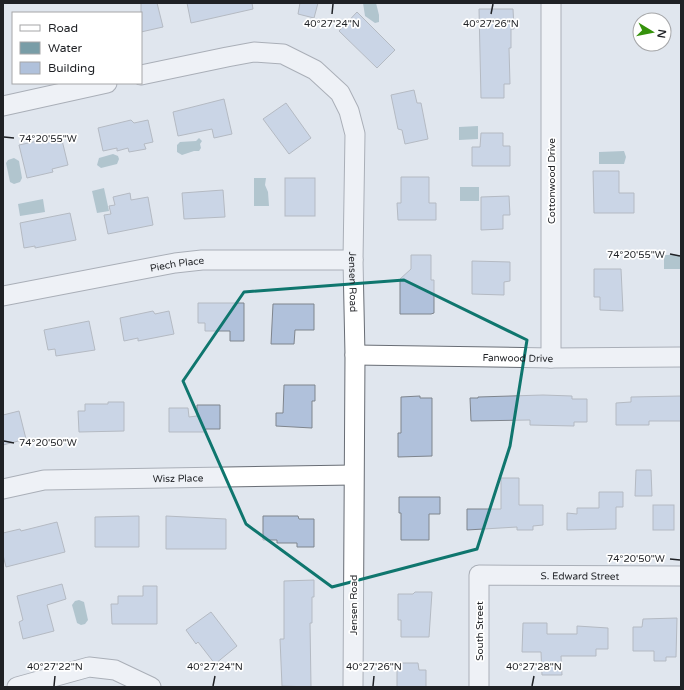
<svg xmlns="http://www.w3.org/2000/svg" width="684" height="690" viewBox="0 0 684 690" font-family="'Varela Round',sans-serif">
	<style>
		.water { fill: #799da7 }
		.building { fill: #b0c1db; stroke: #7f858d }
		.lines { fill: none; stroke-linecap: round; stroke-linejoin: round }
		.minor-casing { stroke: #686d75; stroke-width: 21 }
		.minor { stroke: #fff; stroke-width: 19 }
		.marked { fill: none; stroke: #0f766e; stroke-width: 3; stroke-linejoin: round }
		.ticks { fill: none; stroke: #1f2125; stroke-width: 1.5 }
		.labels { text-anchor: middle; stroke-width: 3.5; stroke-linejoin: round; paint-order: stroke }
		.street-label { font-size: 10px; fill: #1f2125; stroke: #fff }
		.ticks-label { font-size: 10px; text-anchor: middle; fill: #1f2125; stroke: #fff; stroke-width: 3.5; stroke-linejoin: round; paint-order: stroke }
	</style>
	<rect width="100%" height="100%" fill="#e0e6ee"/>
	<g class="water">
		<polygon points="363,3 376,3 379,15 379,22 375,23 365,16"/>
		<polygon points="478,126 478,139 459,140 459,127"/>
		<polygon points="199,138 202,141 200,144 201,148 199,151 194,151 182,155 177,152 177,145 180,142 196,141"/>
		<polygon points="624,151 626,157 624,164 599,164 599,152"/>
		<polygon points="113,154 118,156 119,159 117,164 101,168 97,165 99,158"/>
		<polygon points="14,158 19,161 22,178 20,182 14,184 10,182 6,163 8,160"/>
		<polygon points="254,178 266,178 265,185 268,192 269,206 254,206"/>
		<rect x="460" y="187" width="19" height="14"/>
		<polygon points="104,188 109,211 97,213 92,191"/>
		<polygon points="43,199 45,212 20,216 18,204"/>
		<rect x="664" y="255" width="17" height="14"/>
		<polygon points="79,600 84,602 88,620 85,624 81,625 77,623 72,605 75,601"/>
	</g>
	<g class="building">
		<polygon points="141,3 157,3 163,27 141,32"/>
		<polygon points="187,3 252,3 253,9 191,23"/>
		<polygon points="300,3 318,3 314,18 298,14"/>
		<polygon points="479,9 513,9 514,29 511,29 511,48 509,48 510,84 504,84 504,98 481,98"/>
		<polygon points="357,12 395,50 377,68 339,31"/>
		<polygon points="414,90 417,103 421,103 428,139 405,144 402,130 398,129 391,95"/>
		<polygon points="224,99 232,134 214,138 212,129 178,136 173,112"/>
		<polygon points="286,103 311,138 289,154 263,119"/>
		<polygon points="131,120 134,123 148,120 153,142 144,144 146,149 129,152 128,148 117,151 117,148 103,151 98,128"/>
		<polygon points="481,133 503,133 503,146 510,146 510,166 472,166 472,147 480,147"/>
		<polygon points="61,136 68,165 52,169 53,172 27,178 19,145"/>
		<polygon points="593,171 619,171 619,193 634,193 634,213 594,213"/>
		<polygon points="401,177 429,177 429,203 436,203 436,220 398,220 397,203 401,203"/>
		<rect x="285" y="178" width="30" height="38"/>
		<polygon points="223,190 225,217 184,219 182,193"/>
		<polygon points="130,193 131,200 148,197 153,225 108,234 104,215 111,214 109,206 115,205 113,197"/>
		<polygon points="509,196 510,215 503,215 503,229 481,230 481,197"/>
		<polygon points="70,213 76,240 35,248 35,246 24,248 20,223"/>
		<polygon points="411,255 431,255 431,280 434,280 434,313 431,314 400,314 400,279 411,269"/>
		<polygon points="472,261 510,262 510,281 504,282 504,295 472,294"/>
		<polygon points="594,269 621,269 623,311 600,310 600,297 594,297"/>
		<polygon points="198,303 244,303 244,341 230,341 230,331 205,331 205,323 198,323"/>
		<polygon points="273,304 314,304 314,330 295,330 294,344 271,344"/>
		<polygon points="153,311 155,314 169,311 174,334 138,341 138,338 124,341 120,318"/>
		<polygon points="89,321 95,350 56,356 55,349 48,350 44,330"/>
		<polygon points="284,385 315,385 315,401 312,401 312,428 276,426 276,413 283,413"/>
		<polygon points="543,395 572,396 572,399 587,399 587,422 574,422 574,426 530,425 530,420 471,421 470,398 478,398 478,397"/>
		<polygon points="420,396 420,398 432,398 432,456 398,457 398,433 401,433 401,397"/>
		<polygon points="681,396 681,421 649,421 649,425 616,425 616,403 631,402 631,397"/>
		<polygon points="108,402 124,402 124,431 79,432 78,411 85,411 85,404 108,404"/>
		<polygon points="197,405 220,405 220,429 206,429 204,432 169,432 169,408 188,408 189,417 197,416"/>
		<polygon points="19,411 26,439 3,445 3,415"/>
		<polygon points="636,470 651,470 652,496 635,496"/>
		<polygon points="501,478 519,478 519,505 543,505 543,525 533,526 533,530 517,530 517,527 467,530 467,509 501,509"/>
		<polygon points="599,492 623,492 623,507 616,507 616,529 567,530 567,513 577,514 577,508 599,508"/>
		<polygon points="399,497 440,497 440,514 429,514 429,540 401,540 401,513 399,513"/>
		<rect x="653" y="505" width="21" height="25"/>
		<polygon points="139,516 139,547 95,547 95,517"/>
		<polygon points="166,516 226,519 226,549 166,549"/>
		<polygon points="263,516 298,516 299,519 314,519 314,547 297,547 297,543 277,543 277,540 263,540"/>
		<polygon points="57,522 65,552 6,567 3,555 3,533 20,529 21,531"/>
		<polygon points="314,580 314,597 312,597 312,623 310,623 311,687 282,686 280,639 284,639 284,581"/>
		<polygon points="62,584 66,599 47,605 54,631 23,639 19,622 23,620 17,596"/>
		<polygon points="143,586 157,586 157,624 112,624 111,604 118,604 118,596 143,596"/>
		<polygon points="415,592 432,592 429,637 401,637 401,620 398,620 398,594 413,594"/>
		<polygon points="211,612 237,646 215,664 198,642 196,644 186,630"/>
		<polygon points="677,618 676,657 666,657 666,661 654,661 654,651 633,651 633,627 642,627 643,619"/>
		<polygon points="523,623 547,623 547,634 577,634 577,626 608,628 608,649 596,649 596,656 561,656 562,675 542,675 541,652 522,652"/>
		<polygon points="397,663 418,663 419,670 426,670 426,687 397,687"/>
	</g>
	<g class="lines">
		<g class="minor-casing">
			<g id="minor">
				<polyline points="551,3 551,358"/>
				<path id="s1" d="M141,75L227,57L254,52L283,54L315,70L340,93L349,111L355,134L353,260L355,355L353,687"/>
				<polyline points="3,106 107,83"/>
				<path id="s2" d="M3,296L175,263L202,260H353"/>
				<path id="s3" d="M355,355L551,358L681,357"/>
				<path id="s4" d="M3,489L44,480L353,475"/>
				<polyline points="17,687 89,667 115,670 151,687"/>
				<path id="s5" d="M479,687V575L681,576"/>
			</g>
		</g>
		<use href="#minor" class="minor"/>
	</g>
	<path d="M0 0H684V690H0ZM404,280L527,340L510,446L477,549L332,587L246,524L183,381L244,292Z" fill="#e0e6ee" fill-opacity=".55" fill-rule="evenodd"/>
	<path class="marked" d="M404,280L527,340L510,446L477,549L332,587L246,524L183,381L244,292Z"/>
	<path class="ticks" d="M332,14L333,4M491,14L493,4M4,137L14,138M670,254L680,256M4,441L14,443M670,559L680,560M54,686L55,676M213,686L215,676M373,686L374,676M532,686L534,676"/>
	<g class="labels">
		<g class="street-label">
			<text transform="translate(551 181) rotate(-90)" y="4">Cottonwood Drive</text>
			<text dy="4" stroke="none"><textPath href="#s2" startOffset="177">Piech Place</textPath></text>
			<text dy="4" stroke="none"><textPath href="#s1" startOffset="406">Jensen Road</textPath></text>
			<text dy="4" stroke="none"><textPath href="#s3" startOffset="163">Fanwood Drive</textPath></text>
			<text dy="4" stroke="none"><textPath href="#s4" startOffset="176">Wisz Place</textPath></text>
			<text dy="4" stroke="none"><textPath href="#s5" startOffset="213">S. Edward Street</textPath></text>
			<text transform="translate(353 605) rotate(-90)" y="4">Jensen Road</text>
			<text transform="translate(479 631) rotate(-90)" y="4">South Street</text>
		</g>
	</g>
	<g class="ticks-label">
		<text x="332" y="27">40°27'24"N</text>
		<text x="491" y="27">40°27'26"N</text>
		<text x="48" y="142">74°20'55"W</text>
		<text x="636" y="258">74°20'55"W</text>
		<text x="48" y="446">74°20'50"W</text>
		<text x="636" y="562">74°20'50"W</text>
		<text x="55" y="670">40°27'22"N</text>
		<text x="215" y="670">40°27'24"N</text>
		<text x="374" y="670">40°27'26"N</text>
		<text x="534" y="670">40°27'28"N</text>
	</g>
	<rect width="684" height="690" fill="none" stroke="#1f2125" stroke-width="8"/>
	<rect x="12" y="12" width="130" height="72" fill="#ffffff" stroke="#a5a6a8"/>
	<rect x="20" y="25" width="20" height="6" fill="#ffffff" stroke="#a5a6a8"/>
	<text x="48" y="32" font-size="12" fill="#1f2125">Road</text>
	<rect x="20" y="42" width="20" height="12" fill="#799da7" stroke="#a5a6a8"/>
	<text x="48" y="52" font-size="12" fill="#1f2125">Water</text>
	<rect x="20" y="62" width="20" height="12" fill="#b0c1db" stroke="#a5a6a8"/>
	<text x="48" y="72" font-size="12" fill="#1f2125">Building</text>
	<g transform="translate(652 32) rotate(100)"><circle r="19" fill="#ffffff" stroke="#a5a6a8"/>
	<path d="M0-3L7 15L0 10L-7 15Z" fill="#35920c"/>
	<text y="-6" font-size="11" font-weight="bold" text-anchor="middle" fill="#1f2125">N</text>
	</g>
</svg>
